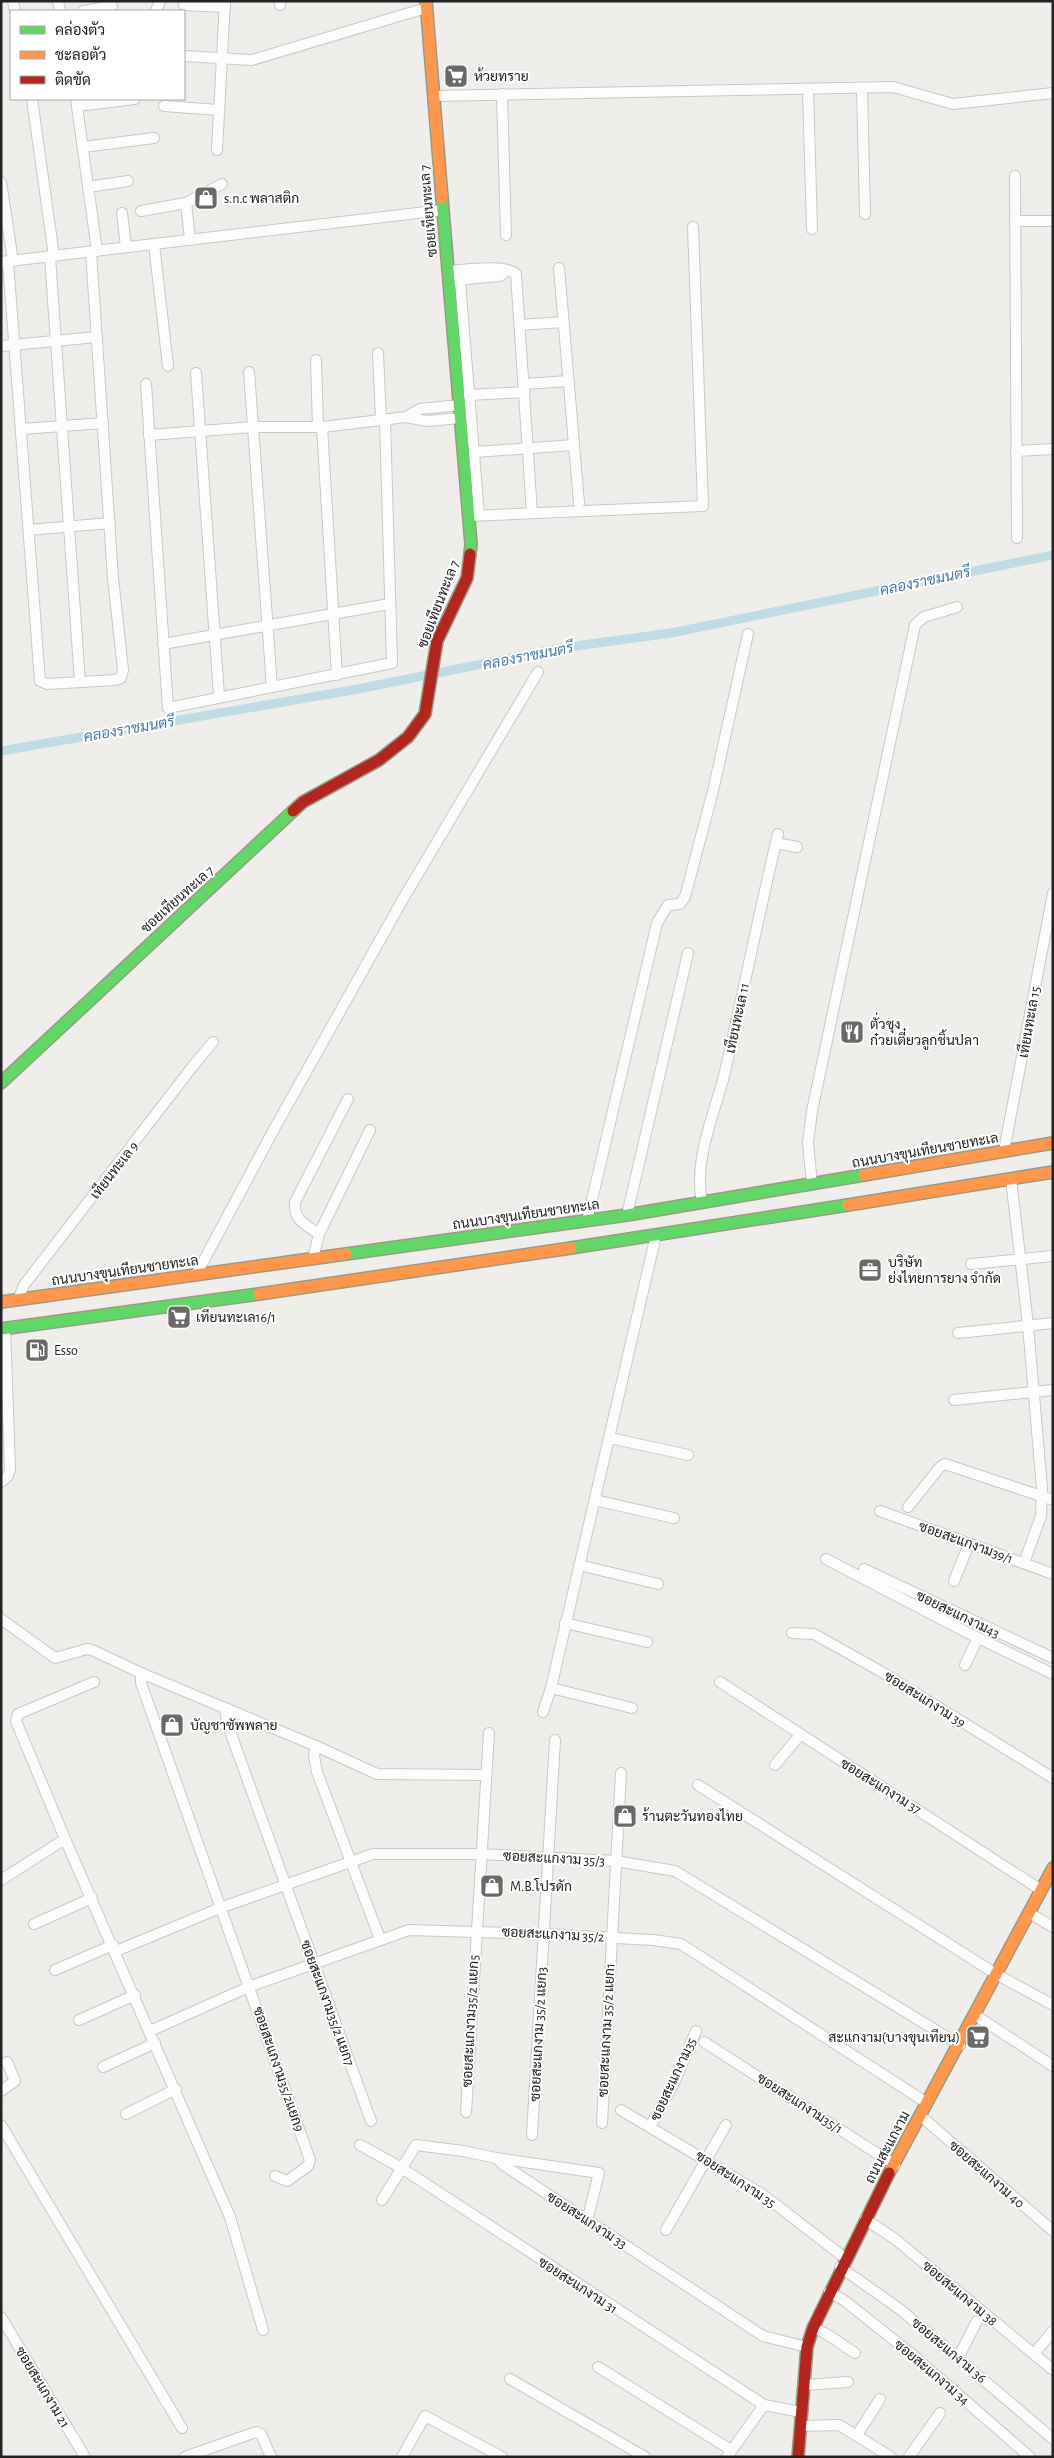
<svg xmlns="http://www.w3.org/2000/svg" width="1054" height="2458" viewBox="0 0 1054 2458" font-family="'Alegreya Sans',Sarabun,sans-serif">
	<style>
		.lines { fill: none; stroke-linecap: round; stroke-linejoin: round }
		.canal { stroke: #bfdbe3; stroke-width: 9 }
		.street-casing { stroke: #c9c8c7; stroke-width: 12 }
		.fast-casing { stroke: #999a82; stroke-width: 14 }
		.slow-casing { stroke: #999a82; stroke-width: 14 }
		.jam-casing { stroke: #999a82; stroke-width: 14 }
		.street { stroke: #fdfcfc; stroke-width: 10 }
		.fast { stroke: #63d668; stroke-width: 11 }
		.slow { stroke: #ff974d; stroke-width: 11 }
		.jam { stroke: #b3261e; stroke-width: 11 }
		.labels { text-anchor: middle; stroke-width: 4; stroke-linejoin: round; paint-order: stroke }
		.poi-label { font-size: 14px; fill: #222; stroke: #fff; text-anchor: start }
		.street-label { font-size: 14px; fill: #222; stroke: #fff }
		.water-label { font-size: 15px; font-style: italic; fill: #4a7aab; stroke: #fff }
	</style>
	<rect width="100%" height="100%" fill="#f0eeeb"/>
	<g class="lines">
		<polyline class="canal" points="1,751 358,689 561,648 671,633 1053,555"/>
		<g class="street-casing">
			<g id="street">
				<polyline points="13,1 15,11"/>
				<polyline points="58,1 60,11"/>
				<polyline points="184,5 225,7"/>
				<polyline points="280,5 280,1"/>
				<polyline points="83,11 112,6"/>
				<polyline points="156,11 160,1"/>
				<polyline points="184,56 252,60 426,8"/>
				<polyline points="862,88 865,214"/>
				<polyline points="808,89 812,229"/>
				<polyline points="502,94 506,235"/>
				<polyline points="433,96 893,87 953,104 1053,93"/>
				<polyline points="32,99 54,256"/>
				<polyline points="76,99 97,251"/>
				<polyline points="77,106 135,99"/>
				<polyline points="164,106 218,110"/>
				<polyline points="83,147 154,138"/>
				<polyline points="217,150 225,1"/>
				<polyline points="1015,176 1017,538"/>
				<polyline points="1,182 13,261"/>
				<polyline points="88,187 128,181"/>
				<polyline points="186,203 190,239"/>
				<polyline points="141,211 186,203 222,184"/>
				<polyline points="122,213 126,247"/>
				<polyline points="1015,221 1053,221"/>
				<polyline points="154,244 168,366"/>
				<polyline points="50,257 80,682"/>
				<polyline points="1,262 443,210"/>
				<polyline points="8,262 40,681 47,684 115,680 121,678 123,670 113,578 91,252"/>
				<polyline points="559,268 579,503"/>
				<polyline points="459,270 479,515"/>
				<path d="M448,271C464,270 506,264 516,274L532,513"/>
				<polyline points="454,280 500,276 506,271"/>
				<polyline points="520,325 563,322"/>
				<polyline points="1,346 97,337"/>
				<polyline points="378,353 381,420"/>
				<polyline points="316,360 318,426"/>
				<polyline points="249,372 272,687"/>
				<polyline points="196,373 219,696"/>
				<polyline points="146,384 168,708 392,663 385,420"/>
				<polyline points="525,384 568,381"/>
				<polyline points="469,395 525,392"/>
				<polyline points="406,417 420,409 460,405"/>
				<polyline points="322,427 337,675"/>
				<polyline points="22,429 103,423"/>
				<polyline points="149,435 253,427 322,427 406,417 427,421 461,418"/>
				<polyline points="1016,451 1053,449"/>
				<polyline points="475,452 574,445"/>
				<polyline points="470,516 703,506 693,227"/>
				<polyline points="29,530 110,523"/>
				<polyline points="163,644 389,604"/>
				<polyline points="776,843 797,847"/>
				<polyline points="1004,1151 1053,893"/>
				<polyline points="1011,1179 1028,1325 1042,1489 1041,1516 1024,1563"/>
				<polyline points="812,1184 808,1143 812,1111 915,625 924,617 957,607"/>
				<path d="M702,1202C693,1160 715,1113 725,1072C743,993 759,913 778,834"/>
				<polyline points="627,1215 688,953"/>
				<polyline points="587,1221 657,923 668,905 680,904 685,897 713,791 748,634"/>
				<path d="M319,1234C306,1225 293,1220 295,1202L348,1099"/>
				<polyline points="313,1259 319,1234 370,1130"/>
				<polyline points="971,1264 1053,1256"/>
				<polyline points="196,1275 273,1131 403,899 538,672"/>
				<polyline points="18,1300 24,1285 193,1066 213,1042"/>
				<polyline points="958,1333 1053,1323"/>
				<polyline points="954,1400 1053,1390"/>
				<polyline points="610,1438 688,1455"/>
				<polyline points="1,1482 8,1476 10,1469 5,1328"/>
				<polyline points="595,1500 674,1518"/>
				<polyline points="908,1507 940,1467 945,1464 1053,1500"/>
				<polyline points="880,1511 1053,1574"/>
				<polyline points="826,1559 966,1632 1053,1674"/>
				<polyline points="579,1565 658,1584"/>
				<polyline points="864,1569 1053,1658"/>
				<polyline points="954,1581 969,1544"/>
				<polyline points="1,1619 55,1658 87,1649 92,1650 141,1673 316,1746 377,1774 486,1775"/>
				<polyline points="565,1623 647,1642"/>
				<polyline points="792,1633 814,1634 880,1671 1053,1778"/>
				<polyline points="965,1665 978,1638"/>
				<polyline points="141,1673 141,1683 310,2160 308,2166 287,2181 275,2176"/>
				<polyline points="94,1682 18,1714 16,1721 65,1839 230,2217 263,2330"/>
				<polyline points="720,1682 1041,1890"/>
				<polyline points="551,1688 632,1708"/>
				<polyline points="225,1708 227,1723 371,2121"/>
				<polyline points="543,1712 551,1688 656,1235"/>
				<polyline points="316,1746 314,1756 317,1772 380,1939"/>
				<polyline points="775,1765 800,1735"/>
				<polyline points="698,1785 996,1974 1053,2005"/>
				<polyline points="1,1880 65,1839"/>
				<polyline points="1029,1913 1053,1927"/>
				<polyline points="34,1924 92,1898"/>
				<polyline points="116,1951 220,1908 373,1854 480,1854 616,1861 675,1871 960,2045"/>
				<polyline points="55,1970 113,1945"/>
				<polyline points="975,2015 1053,2066"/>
				<polyline points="79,2020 135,1995"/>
				<polyline points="150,2031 251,1986 409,1930 543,1934 653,1940 681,1944 927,2103"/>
				<polyline points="704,2042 895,2165"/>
				<polyline points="103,2067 155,2043"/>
				<polyline points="1,2091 15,2081 7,2062"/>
				<polyline points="621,2110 762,2194 845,2258"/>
				<polyline points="466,2112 489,1733"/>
				<polyline points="126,2114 176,2089"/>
				<polyline points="921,2116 1053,2231"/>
				<polyline points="602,2123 621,1773"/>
				<polyline points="1,2125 182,2428"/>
				<polyline points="650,2127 674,2083 696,2031"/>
				<polyline points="532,2135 555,1740"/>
				<polyline points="360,2145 400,2167 764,2405 801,2412"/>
				<polyline points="496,2158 599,2173 587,2221"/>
				<polyline points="382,2200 416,2145 463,2151 496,2158 505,2166 763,2336 807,2347"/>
				<polyline points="865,2219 895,2239 1053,2370"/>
				<polyline points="666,2230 726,2125"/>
				<polyline points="840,2267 901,2310 1053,2439"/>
				<polyline points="829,2292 845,2301 914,2356 1030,2457"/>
				<polyline points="1,2317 85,2457"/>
				<polyline points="813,2328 825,2333 855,2353"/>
				<polyline points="1034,2354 1053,2331"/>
				<polyline points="958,2358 977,2321"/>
				<polyline points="598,2367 731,2450"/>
				<polyline points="510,2379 645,2457"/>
				<polyline points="803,2385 848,2382"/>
				<polyline points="801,2426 839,2425 891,2457"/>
				<polyline points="857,2435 880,2399"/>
				<polyline points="185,2457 256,2432 261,2434 271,2457"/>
				<polyline points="402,2457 425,2416 502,2457"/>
				<polyline points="727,2457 764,2405"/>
				<polyline points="909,2457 940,2413"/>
			</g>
		</g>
		<g class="fast-casing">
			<g id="fast">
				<polyline points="442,198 471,544 470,554"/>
				<polyline points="1,1083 293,811"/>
				<polyline points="571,1248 848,1205"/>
				<polyline points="346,1254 627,1215 864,1175"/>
				<polyline points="1,1329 259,1294"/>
			</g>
		</g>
		<g class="slow-casing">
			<g id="slow">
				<polyline points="426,1 442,198"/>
				<polyline points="864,1175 1053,1143"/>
				<polyline points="848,1205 1053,1172"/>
				<polyline points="259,1294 571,1248"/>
				<polyline points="1,1302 346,1254"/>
				<polyline points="889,2173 1053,1868"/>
			</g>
		</g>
		<g class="jam-casing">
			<g id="jam">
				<polyline points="293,811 303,802 379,760 408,737 425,714 437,641 467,578 470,554"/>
				<polyline points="798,2457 807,2347 813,2328 889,2173"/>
			</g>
		</g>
		<use href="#street" class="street"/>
		<use href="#fast" class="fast"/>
		<use href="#slow" class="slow"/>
		<use href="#jam" class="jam"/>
	</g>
	<defs>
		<g id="supermarket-square" transform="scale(1.25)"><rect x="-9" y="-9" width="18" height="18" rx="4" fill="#6a6968" stroke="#fff"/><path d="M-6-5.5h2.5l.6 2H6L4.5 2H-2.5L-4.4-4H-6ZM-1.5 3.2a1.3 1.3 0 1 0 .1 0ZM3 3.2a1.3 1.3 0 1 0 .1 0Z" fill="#fff"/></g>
		<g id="shop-square" transform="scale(1.25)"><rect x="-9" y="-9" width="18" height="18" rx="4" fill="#6a6968" stroke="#fff"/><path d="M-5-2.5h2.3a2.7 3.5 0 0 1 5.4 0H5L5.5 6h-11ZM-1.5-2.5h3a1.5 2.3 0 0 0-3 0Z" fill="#fff"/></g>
		<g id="restaurant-square" transform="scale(1.25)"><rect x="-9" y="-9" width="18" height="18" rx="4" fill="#6a6968" stroke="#fff"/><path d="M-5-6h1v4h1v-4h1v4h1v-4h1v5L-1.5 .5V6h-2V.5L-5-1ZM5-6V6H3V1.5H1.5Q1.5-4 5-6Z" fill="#fff"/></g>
		<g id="office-square" transform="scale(1.25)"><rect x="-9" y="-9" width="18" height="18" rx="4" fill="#6a6968" stroke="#fff"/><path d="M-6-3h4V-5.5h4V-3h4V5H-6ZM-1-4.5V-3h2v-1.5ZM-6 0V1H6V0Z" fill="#fff"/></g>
		<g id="fuel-square" transform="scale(1.25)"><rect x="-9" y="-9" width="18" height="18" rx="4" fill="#6a6968" stroke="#fff"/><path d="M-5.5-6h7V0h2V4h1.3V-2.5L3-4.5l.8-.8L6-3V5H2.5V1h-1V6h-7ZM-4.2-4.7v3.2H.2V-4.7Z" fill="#fff"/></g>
	</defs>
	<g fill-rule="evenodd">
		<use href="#supermarket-square" x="456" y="76"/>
		<use href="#shop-square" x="206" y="198"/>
		<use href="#restaurant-square" x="852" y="1032"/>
		<use href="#office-square" x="870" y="1270"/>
		<use href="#supermarket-square" x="179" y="1317"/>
		<use href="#fuel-square" x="37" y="1350"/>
		<use href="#shop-square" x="172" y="1725"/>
		<use href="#shop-square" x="625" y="1816"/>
		<use href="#shop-square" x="492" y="1886"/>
		<use href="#supermarket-square" x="978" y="2037"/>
	</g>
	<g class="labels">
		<g class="poi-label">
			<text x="474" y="81">ห้วยทราย</text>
			<text x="224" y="203">s.n.c พลาสติก</text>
			<text x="870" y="1029">ตั่วซุง<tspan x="870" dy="16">ก๋วยเตี๋ยวลูกชิ้นปลา</tspan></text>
			<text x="888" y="1267">บริษัท<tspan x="888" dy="16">ย่งไทยการยาง จำกัด</tspan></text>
			<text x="196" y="1322">เทียนทะเล16/1</text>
			<text x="54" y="1355">Esso</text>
			<text x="190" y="1730">บัญชาซัพพลาย</text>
			<text x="642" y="1821">ร้านตะวันทองไทย</text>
			<text x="510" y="1891">M.B.โปรดัก</text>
			<text x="960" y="2042" text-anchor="end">สะแกงาม(บางขุนเทียน)</text>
		</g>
		<g class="street-label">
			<text transform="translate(428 211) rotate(-95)" y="5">ซอยเทียนทะเล 7</text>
			<text transform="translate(438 604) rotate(-69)" y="5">ซอยเทียนทะเล 7</text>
			<text transform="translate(177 899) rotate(-42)" y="5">ซอยเทียนทะเล 7</text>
			<text transform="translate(737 1018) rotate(-78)" y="5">เทียนทะเล 11</text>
			<text transform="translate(1029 1022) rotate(-80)" y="5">เทียนทะเล 15</text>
			<text transform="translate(925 1150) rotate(-10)" y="5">ถนนบางขุนเทียนชายทะเล</text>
			<text transform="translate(114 1170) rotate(-52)" y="5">เทียนทะเล 9</text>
			<text transform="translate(526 1214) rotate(-8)" y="5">ถนนบางขุนเทียนชายทะเล</text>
			<text transform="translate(125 1270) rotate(-8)" y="5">ถนนบางขุนเทียนชายทะเล</text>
			<text transform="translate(966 1542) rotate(20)" y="5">ซอยสะแกงาม39/1</text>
			<text transform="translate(958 1614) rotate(26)" y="5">ซอยสะแกงาม43</text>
			<text transform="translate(925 1699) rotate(32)" y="5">ซอยสะแกงาม 39</text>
			<text transform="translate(881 1786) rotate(32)" y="5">ซอยสะแกงาม 37</text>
			<text transform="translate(554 1858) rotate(3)" y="5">ซอยสะแกงาม 35/3</text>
			<text transform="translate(553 1934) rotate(3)" y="5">ซอยสะแกงาม 35/2</text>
			<text transform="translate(328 2003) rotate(70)" y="5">ซอยสะแกงาม35/2 แยก7</text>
			<text transform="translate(470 2021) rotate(-87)" y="5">ซอยสะแกงาม35/2 แยก5</text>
			<text transform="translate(606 2030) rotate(-87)" y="5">ซอยสะแกงาม 35/2 แยก1</text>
			<text transform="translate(538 2034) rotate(-87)" y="5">ซอยสะแกงาม 35/2 แยก3</text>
			<text transform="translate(279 2069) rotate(71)" y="5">ซอยสะแกงาม35/2แยก9</text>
			<text transform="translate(673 2079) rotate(-65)" y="5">ซอยสะแกงาม35</text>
			<text transform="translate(800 2103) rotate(33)" y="5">ซอยสะแกงาม35/1</text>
			<text transform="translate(887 2147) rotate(-62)" y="5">ถนนสะแกงาม</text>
			<text transform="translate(987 2174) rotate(41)" y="5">ซอยสะแกงาม 40</text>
			<text transform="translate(736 2179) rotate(33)" y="5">ซอยสะแกงาม 35</text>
			<text transform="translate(587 2220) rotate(33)" y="5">ซอยสะแกงาม 33</text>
			<text transform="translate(578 2285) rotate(33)" y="5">ซอยสะแกงาม 31</text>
			<text transform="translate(960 2293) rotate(40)" y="5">ซอยสะแกงาม 38</text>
			<text transform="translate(949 2350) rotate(40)" y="5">ซอยสะแกงาม 36</text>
			<text transform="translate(932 2372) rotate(40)" y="5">ซอยสะแกงาม 34</text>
			<text transform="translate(43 2387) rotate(59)" y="5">ซอยสะแกงาม 21</text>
		</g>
		<g class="water-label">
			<text transform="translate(925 581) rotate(-12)" y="5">คลองราชมนตรี</text>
			<text transform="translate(528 656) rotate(-11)" y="5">คลองราชมนตรี</text>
			<text transform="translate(129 729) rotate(-10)" y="5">คลองราชมนตรี</text>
		</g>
	</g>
	<rect width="1054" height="2458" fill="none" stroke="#222222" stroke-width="5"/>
	<rect x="10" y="10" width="175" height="90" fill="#ffffff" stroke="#a7a7a7"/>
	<rect x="20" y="26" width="25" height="8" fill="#63d668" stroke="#a7a7a7"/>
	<text x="55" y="35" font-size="15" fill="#222222">คล่องตัว</text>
	<rect x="20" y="51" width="25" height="8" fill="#ff974d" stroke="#a7a7a7"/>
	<text x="55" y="60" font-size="15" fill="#222222">ชะลอตัว</text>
	<rect x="20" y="76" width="25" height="8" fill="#b3261e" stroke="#a7a7a7"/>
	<text x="55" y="85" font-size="15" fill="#222222">ติดขัด</text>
</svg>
